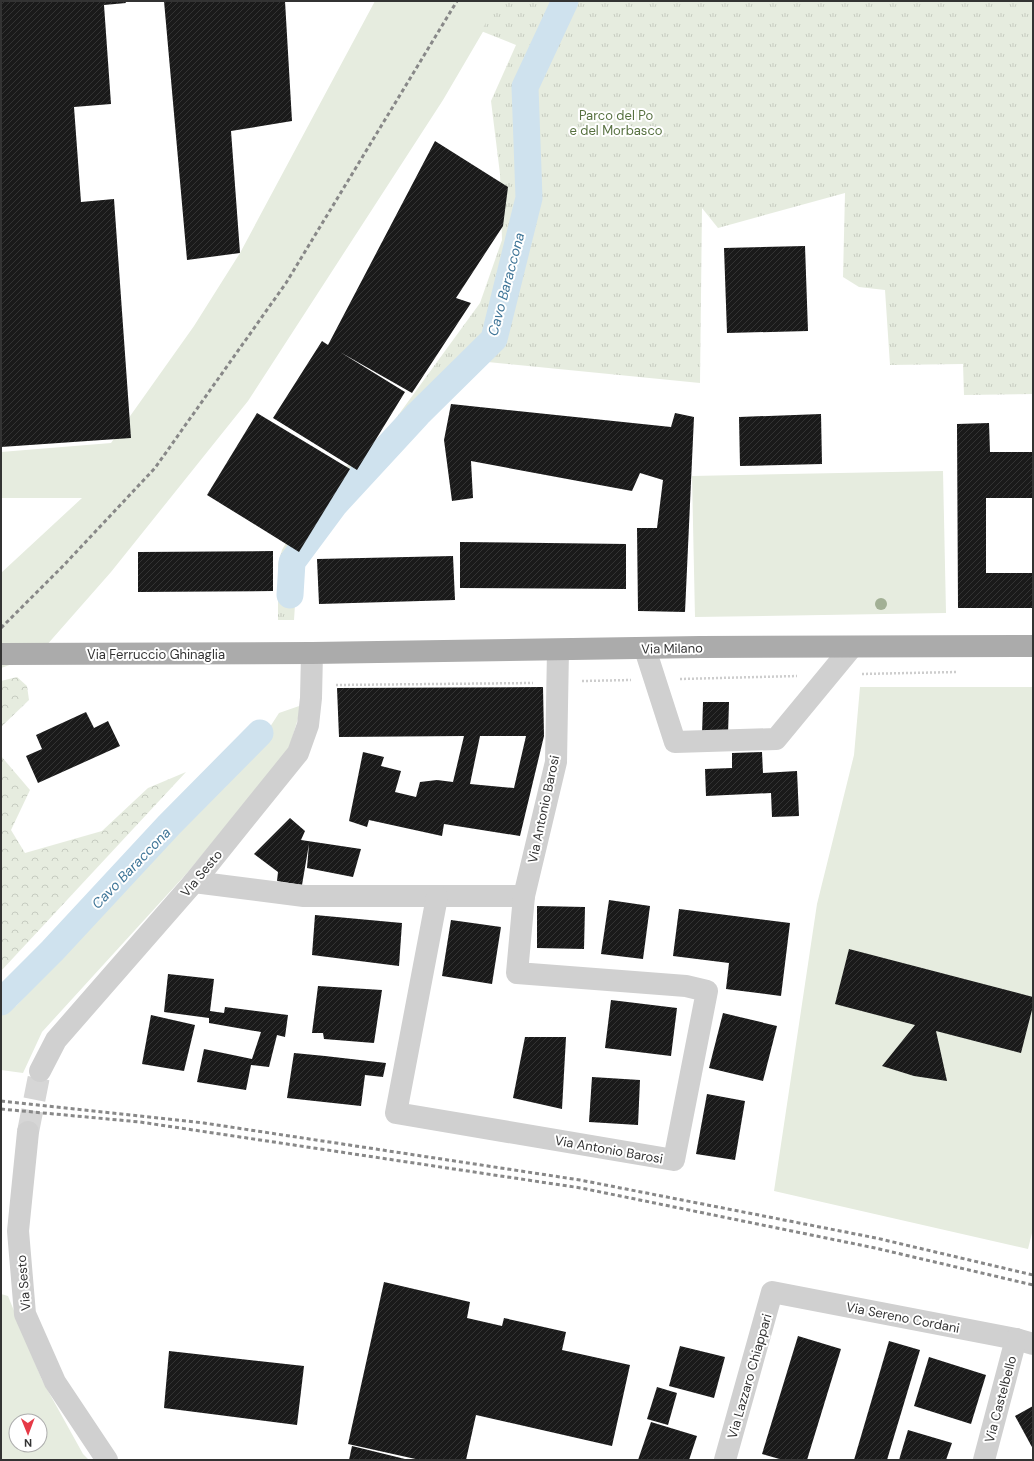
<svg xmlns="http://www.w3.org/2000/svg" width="1034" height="1461" viewBox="0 0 1034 1461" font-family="'DM Sans',sans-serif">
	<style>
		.green { fill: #e6ecdf; fill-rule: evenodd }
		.forest { fill: url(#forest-crowns) }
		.park { fill: url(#park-tufts) }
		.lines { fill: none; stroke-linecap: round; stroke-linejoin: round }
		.canal { stroke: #cfe2ee; stroke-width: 27 }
		.building { fill: url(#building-hatch); fill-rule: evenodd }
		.minor-tunnel { stroke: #d6d6d6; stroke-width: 22; stroke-dasharray: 22 11; stroke-linecap: butt }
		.path { stroke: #cdcdcd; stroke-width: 2.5; stroke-dasharray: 2 2; stroke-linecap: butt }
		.minor { stroke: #d0d0d0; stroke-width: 22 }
		.major { stroke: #ababab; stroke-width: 22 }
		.rail { stroke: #888; stroke-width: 3; stroke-dasharray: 4 3; stroke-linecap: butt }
		.tree { fill: #a2b095 }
		.labels { text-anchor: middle; stroke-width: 4; stroke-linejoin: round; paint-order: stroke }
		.park-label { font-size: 13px; fill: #56703f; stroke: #fff }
		.street-label { font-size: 13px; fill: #333; stroke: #fff }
		.water-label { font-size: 14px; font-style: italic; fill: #3f7597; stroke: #fff }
	</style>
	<defs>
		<pattern id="forest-crowns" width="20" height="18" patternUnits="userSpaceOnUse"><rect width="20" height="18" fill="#e6ecdf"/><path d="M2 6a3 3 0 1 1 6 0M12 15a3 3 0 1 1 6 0" fill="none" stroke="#c6cbc0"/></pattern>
		<pattern id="park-tufts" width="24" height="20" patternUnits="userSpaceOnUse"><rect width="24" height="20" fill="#e6ecdf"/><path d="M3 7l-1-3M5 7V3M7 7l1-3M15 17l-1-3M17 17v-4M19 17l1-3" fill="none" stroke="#c6cbc0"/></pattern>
		<pattern id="building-hatch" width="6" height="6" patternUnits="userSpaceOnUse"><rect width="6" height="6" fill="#1a1a1a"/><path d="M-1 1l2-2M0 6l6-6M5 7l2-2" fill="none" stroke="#333"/></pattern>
	</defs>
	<rect width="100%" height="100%" fill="#fff"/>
	<g class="green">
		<polygon points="375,1 501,1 443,100 248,401 111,572 38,655 1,668 1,573 82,498 1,498 1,452 111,443 194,326 240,253"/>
		<polygon points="943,471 946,613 695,617 692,476"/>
		<polygon points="860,687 1033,687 1033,1229 1028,1249 774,1191 817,904 854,755"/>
		<polygon points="302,705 288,752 187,873 42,1032 23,1073 1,1070 1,1011 16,1006 253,753 279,713"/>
		<path d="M1,1294L8,1296L42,1380L83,1454L89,1460H1ZM16,1421H40V1445H16Z"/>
	</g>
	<g class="forest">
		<polygon points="17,677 27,686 29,700 1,727 1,681"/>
		<polygon points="1,756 30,790 11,830 25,853 102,831 148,788 186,772 1,971"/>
	</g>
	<polygon class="park" points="499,1 1033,1 1033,394 964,395 963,364 890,365 885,290 859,287 843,277 845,193 718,228 702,208 700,383 478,361 371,480 330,521 298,559 294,620 278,620 278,564 282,550 328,469 337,474 383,436 480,303 502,240 500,174 491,101 516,45 481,31"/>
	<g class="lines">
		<g class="canal">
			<polyline points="290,595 292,562 335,504 418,414 494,339 529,198 525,87 565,1"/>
			<polyline points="1,1002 52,951 169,825 260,733"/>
		</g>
	</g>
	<g class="building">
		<polygon points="1,1 125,1 126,3 104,5 111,104 74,107 81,202 114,199 131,438 1,447"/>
		<polygon points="164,1 285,1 292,121 231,131 240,253 187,260"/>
		<polygon points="435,141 508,187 503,226 456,298 471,303 412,393 340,352 405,392 357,470 273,418 322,341 328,345"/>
		<polygon points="805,246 808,331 727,333 724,248"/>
		<polygon points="451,404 671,427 675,413 694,417 685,612 638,611 637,528 657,528 663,480 640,473 632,491 471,461 473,498 452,501 444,440"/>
		<polygon points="257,413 350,469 299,552 207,495"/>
		<polygon points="821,414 822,464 740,466 739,417"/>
		<polygon points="989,423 990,452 1033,452 1033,498 986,498 986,573 1033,573 1033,608 958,608 957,424"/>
		<polygon points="460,542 626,544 626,589 460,588"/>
		<polygon points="273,551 273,591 138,592 138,552"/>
		<polygon points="453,556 455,600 319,604 317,559"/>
		<path d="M543,687L544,736L520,836L444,824L442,836L369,820L367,827L349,821L363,752L384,757L381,766L401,771L395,792L416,797L420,782L437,780L453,782L464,736L339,737L337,688ZM480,736H526L514,788L470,784Z"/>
		<polygon points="703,702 729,702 728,735 702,734"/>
		<polygon points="86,712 94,728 108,721 120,746 38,783 26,756 42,749 36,735"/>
		<polygon points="762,752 763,773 797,771 799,816 772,817 771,793 706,796 705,769 732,768 732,753"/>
		<polygon points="290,818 305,831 301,840 361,849 353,877 307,868 309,844 302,885 277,881 278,872 254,854"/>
		<polygon points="609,900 650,906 643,959 601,954"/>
		<polygon points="537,906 585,907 584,949 537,948"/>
		<polygon points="679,909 790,923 781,996 726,989 729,963 673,956"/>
		<polygon points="315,915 402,923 399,966 312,955"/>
		<polygon points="451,920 501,927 492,984 442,976"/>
		<polygon points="849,949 1033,997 1033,1006 1021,1053 936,1031 947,1081 914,1076 882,1066 915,1025 835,1004"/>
		<polygon points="168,974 214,979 210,1011 224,1013 225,1007 288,1015 285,1037 277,1035 269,1067 251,1065 246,1090 197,1082 204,1049 252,1059 261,1032 209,1023 209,1018 164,1012"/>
		<polygon points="318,986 382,990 374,1043 324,1039 323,1033 312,1033"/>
		<polygon points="611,1000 677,1008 671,1056 605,1048"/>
		<polygon points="723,1013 777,1026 763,1081 709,1068"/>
		<polygon points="151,1015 195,1025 184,1071 142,1064"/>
		<polygon points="525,1037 566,1037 562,1109 513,1098"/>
		<polygon points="294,1053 325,1056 386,1063 383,1077 365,1075 361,1106 287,1098"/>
		<polygon points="592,1077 640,1080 638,1125 589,1122"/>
		<polygon points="707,1094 745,1101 735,1160 696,1154"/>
		<polygon points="384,1282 470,1302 467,1318 502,1326 504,1318 566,1332 562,1350 630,1365 612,1446 476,1415 466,1460 420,1460 348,1444"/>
		<polygon points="798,1336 841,1349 807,1460 783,1460 762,1454"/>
		<polygon points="889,1341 920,1350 887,1460 854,1460"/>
		<polygon points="680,1346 725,1357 714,1398 669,1386"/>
		<polygon points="169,1351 304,1366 297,1425 164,1408"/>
		<polygon points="929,1357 986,1375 971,1424 914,1406"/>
		<polygon points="657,1387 677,1393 668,1425 647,1419"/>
		<polygon points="1033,1406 1033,1449 1015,1416"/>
		<polygon points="651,1422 697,1436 689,1460 638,1460"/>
		<polygon points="908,1430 952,1443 946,1460 899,1460"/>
		<polygon points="352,1446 405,1459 405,1460 349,1460"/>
	</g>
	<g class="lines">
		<polyline class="minor-tunnel" points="28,1132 40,1071"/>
		<g class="path">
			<polyline points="862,674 957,672"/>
			<polyline points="680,679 797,676"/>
			<polyline points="582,681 631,680"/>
			<polyline points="336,685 533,683"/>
		</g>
		<g class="minor">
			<polyline points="645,649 675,742 776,739 852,647"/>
			<polyline points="194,882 304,896 524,896"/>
			<polyline points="437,897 396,1113 674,1160 707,991 686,986 517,973 524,896 556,762 558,650"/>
			<polyline points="40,1071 56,1040 194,882 298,753 308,725 311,698 312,653"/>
			<polyline points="28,1132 18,1231 25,1314 55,1382 107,1460"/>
			<polyline points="725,1460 772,1292 1016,1339 1033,1344"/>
			<polyline points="984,1460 1016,1339"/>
		</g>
		<polyline class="major" points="1,654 312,653 700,647 1033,646"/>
		<g class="rail">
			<polyline points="1,628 64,565 155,468 286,283 457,1"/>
			<polyline points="1,1101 204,1123 580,1180 876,1238 1033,1275"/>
			<polyline points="1,1109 140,1122 581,1188 875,1248 1033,1285"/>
		</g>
	</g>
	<circle class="tree" cx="881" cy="604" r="6"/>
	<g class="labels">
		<g class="park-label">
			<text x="616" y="120">Parco del Po<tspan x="616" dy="15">e del Morbasco</tspan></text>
		</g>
		<g class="street-label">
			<text transform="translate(672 648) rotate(-1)" y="5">Via Milano</text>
			<text x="156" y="659">Via Ferruccio Ghinaglia</text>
			<text transform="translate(543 809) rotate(-78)" y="5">Via Antonio Barosi</text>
			<text transform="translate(201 873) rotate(-50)" y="5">Via Sesto</text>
			<text transform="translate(609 1149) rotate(10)" y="5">Via Antonio Barosi</text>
			<text transform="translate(23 1283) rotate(-95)" y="5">Via Sesto</text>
			<text transform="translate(903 1317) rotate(11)" y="5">Via Sereno Cordani</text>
			<text transform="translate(749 1376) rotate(-74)" y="5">Via Lazzaro Chiappari</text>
			<text transform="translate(1000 1399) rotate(-75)" y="5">Via Castelbello</text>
		</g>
		<g class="water-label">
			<text transform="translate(506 284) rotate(-75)" y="5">Cavo Baraccona</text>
			<text transform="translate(131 868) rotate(-46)" y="5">Cavo Baraccona</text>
		</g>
	</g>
	<rect width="1034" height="1461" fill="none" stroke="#333333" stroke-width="4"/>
	<g transform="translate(28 1433) rotate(179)"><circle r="19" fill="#ffffff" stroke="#adadad"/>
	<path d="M0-3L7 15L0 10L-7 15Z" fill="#e63946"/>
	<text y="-6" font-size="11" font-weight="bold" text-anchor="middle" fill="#333333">N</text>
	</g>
</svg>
